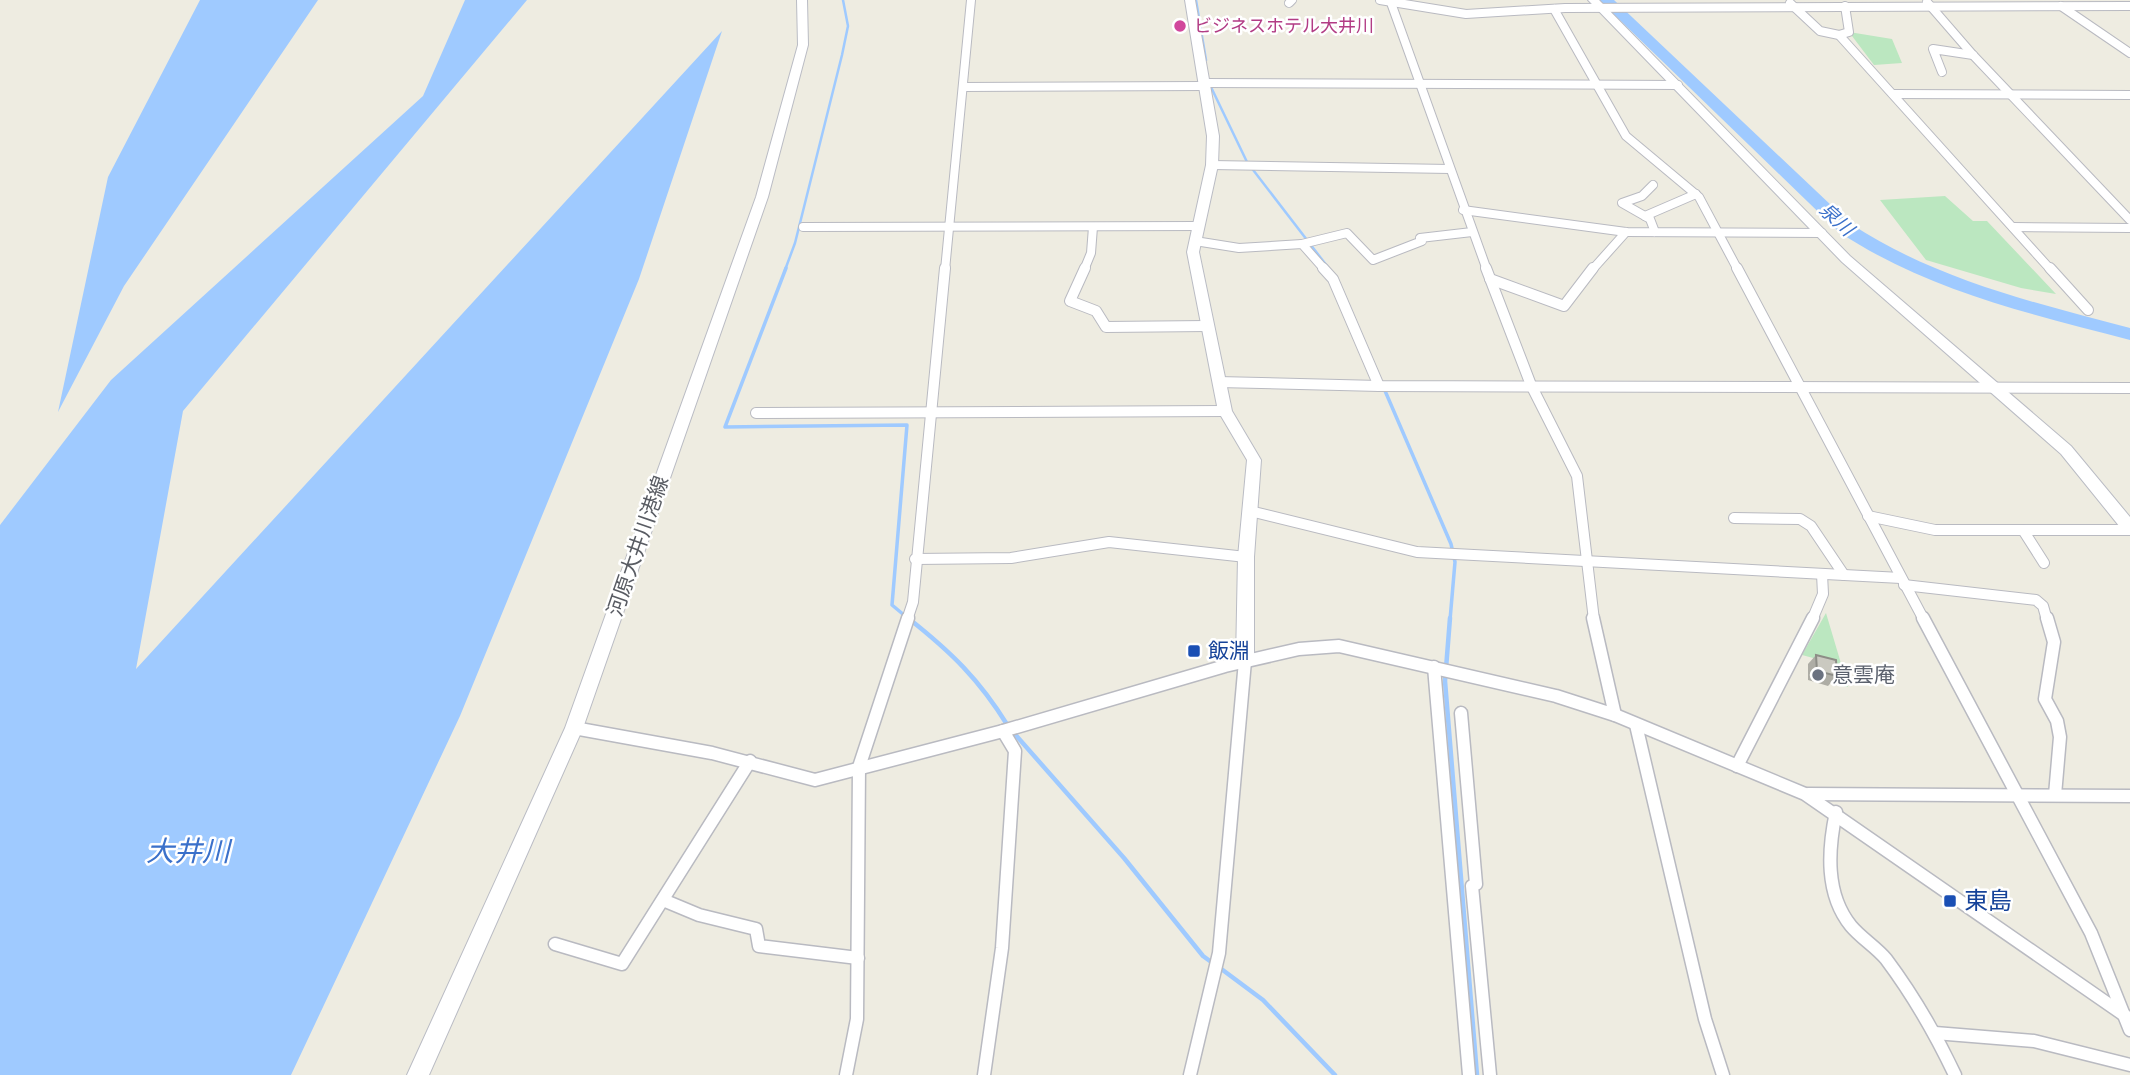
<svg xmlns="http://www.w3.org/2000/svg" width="2130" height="1075" viewBox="0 0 2130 1075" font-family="'Asap Condensed','Noto Sans JP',sans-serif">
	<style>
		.green { fill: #bbe7c0 }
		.water { fill: #9fcaff }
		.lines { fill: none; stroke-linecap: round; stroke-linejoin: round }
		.stream-far2 { stroke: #9fcaff; stroke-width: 2.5 }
		.stream-far1 { stroke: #9fcaff; stroke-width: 3.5 }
		.stream { stroke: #9fcaff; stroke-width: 4.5 }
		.river { fill: #9fcaff; fill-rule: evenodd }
		.street-far2-casing { stroke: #b9bac1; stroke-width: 10 }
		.street-far1-casing { stroke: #b9bac1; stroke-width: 12 }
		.street-casing { stroke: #b9bac1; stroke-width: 15 }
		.secondary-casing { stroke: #babcc4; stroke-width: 2 }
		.street-far2 { stroke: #fff; stroke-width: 8 }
		.street-far1 { stroke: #fff; stroke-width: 10 }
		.street { stroke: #fff; stroke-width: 12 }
		.secondary { fill: #fff; fill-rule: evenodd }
		.wall { fill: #aeada5 }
		.building { fill: #cac9c0; stroke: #8d8d86; stroke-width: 2 }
		.hotel-dot { fill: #d1479c; stroke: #fff; stroke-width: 2.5 }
		.transit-dot { fill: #1a4fb4; stroke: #fff; stroke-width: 2.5 }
		.worship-dot { fill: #6b7280; stroke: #fff; stroke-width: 2.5 }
		.labels { text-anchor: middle; stroke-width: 5; stroke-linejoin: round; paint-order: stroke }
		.far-hotel-label { font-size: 18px; fill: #b23c85; stroke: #fff; text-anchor: start }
		.far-water-label { font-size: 19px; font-style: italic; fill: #3a70ca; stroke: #fff }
		.street-label { font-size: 21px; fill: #595c63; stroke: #fff }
		.transit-label { font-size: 21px; fill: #164399; stroke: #fff; text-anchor: start }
		.worship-label { font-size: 21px; fill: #5b616d; stroke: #fff; text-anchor: start }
		.near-transit-label { font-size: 24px; fill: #164399; stroke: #fff; text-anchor: start }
		.near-water-label { font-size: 28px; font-style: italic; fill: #3a70ca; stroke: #fff }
	</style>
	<rect width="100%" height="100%" fill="#eeece1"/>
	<g class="green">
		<polygon points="1849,32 1892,39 1902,63 1874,65"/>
		<polygon points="1945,196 1973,221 1987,221 2056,294 2021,288 1926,260 1880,200"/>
		<polygon points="1826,613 1848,687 1832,683 1828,662 1802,655"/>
	</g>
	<g class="water">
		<polygon points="200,0 318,0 124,286 58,412 108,177"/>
		<polygon points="465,0 527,0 183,411 136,669 722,31 639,279 460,716 291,1075 0,1075 0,525 111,380 423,96"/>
	</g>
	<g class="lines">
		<g class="stream-far2">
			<polyline points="1196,0 1206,60"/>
			<polyline points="1210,85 1247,162 1327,266"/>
			<polyline points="785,270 795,243 842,55 848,26 843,0"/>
		</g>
		<g class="stream-far1">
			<polyline points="786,268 725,427 907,425 892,605 910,620"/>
			<polyline points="1336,277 1451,544 1455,562 1450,620"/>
		</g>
		<g class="stream">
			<path d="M908,618C951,652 979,679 1008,726"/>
			<polyline points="1450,618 1445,681 1477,1075"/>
			<polyline points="1013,732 1124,858 1203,956 1214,964"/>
			<polyline points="1220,968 1263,1000 1335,1075"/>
		</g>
		<path class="river" d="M1599,0H1614L1851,224C1937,280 2032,302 2130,328V340C2028,313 1928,291 1839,232Z"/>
		<g class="street-far2-casing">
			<g id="street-far2">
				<polyline points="1380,0 1466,14 1565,8 2130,6"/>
				<polyline points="1390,0 1487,270"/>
				<polyline points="1927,2 1973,55 2130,220"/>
				<polyline points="1289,3 1292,0"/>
				<polyline points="1790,3 1820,31 1839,35 2051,270"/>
				<polyline points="2061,6 2130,53"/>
				<polyline points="1554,9 1626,136 1699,197 1738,270"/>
				<polyline points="1839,35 1849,32 1845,6"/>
				<polyline points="1942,72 1933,49 1973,55"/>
				<polyline points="1203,83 1678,85"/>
				<polyline points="963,87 1204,86"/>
				<polyline points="1893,94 2130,95"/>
				<polyline points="1212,165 1450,169"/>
				<polyline points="1653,185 1642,196 1622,203 1650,219 1655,232"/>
				<polyline points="1463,210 1626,232 1822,233"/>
				<polyline points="1645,216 1696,194"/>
				<polyline points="803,227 1199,226"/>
				<polyline points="2013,227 2130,228"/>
				<polyline points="1195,241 1239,248 1302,244 1325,270"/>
				<polyline points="1302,244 1347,233 1373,260 1422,241 1420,238 1472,232"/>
				<polyline points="945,270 971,0"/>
				<polyline points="1084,270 1091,253 1093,227"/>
				<polyline points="1592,270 1626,232"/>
			</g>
		</g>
		<g class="street-far1-casing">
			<g id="street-far1">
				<polyline points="1085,268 1070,301 1096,311 1106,327 1207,326"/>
				<polyline points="1323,268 1333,279 1379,386"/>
				<polyline points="1486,268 1531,385 1577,476 1594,620"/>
				<polyline points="1737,268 1924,620"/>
				<polyline points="2050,268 2088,310"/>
				<polyline points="1490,279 1564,306 1593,268"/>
				<polyline points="1218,382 1379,386 2130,388"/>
				<polyline points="756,413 1225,411"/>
				<polyline points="1250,511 1417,552 1901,578"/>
				<polyline points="1868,516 1935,530 2130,530"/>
				<polyline points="1734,518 1800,519 1811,526 1844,575"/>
				<polyline points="2023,530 2044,563"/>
				<polyline points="915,559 1011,558 1109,542 1246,557"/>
				<polyline points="1904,585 2036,600 2043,606 2047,620"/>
				<polyline points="907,620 913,602 945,268"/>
				<polyline points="1812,620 1823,594 1822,574"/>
			</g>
		</g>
		<g class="street-casing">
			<g id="street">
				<polyline points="1593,618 1615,715"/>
				<polyline points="1923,618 2091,933 2130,1030"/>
				<polyline points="2047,618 2054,642 2045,699 2057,721 2060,737 2055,795"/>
				<polyline points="1434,667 1469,1075"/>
				<polyline points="1461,713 1476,884 1472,886 1490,1075"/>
				<polyline points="1636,725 1705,1019 1723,1075"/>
				<polyline points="574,728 712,753 815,780 1003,731 1225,666 1299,649 1339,646 1556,696 1615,715 1805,794 2130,1019"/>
				<polyline points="1737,766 1813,618"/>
				<polyline points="1808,794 2130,796"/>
				<path d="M1836,812C1828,850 1825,894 1851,926C1861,938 1876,947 1886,959C1913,995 1936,1035 1955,1075"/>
				<polyline points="663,900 699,915 756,929 759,946 858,958"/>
				<polyline points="555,944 622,964 750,761"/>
				<polyline points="1935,1033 2034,1041 2130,1065"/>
				<polyline points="846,1075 857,1019 859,767 908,618"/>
				<polyline points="984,1075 1002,948 1015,751 1003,731"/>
				<polyline points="1190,1075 1219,953 1245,661"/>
			</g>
		</g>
		<g class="secondary-casing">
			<g id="secondary">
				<polygon points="797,0 807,0 808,45 768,197 583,728 429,1075 407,1075 565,728 756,197 798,45"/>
				<polygon points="1185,0 1195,0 1219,136 1218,165 1199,252 1232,411 1261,460 1254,557 1254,661 1251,666 1245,668 1239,666 1236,661 1238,557 1247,460 1218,411 1187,252 1206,165 1207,136"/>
				<polygon points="1588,0 1599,0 1850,256 2071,446 2130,517 2130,534 2124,532 2061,454 1842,262"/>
			</g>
		</g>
		<use href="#street-far2" class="street-far2"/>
		<use href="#street-far1" class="street-far1"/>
		<use href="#street" class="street"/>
		<use href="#secondary" class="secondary"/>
	</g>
	<polygon class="wall" points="1816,655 1837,676 1828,686 1808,680 1808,664"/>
	<polygon class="building" points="1816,655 1836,660 1837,676 1817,671"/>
	<circle class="hotel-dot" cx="1180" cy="26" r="7"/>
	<g class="transit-dot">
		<rect x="1187" y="644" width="14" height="14" rx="3.5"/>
		<rect x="1943" y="894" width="14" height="14" rx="3.5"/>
	</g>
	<circle class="worship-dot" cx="1818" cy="675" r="7"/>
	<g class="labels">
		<g class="far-hotel-label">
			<text x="1194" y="32">ビジネスホテル大井川</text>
		</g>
		<g class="far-water-label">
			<text transform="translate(1837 219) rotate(42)" y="7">泉川</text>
		</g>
		<g class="street-label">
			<text transform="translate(638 546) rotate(-71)" y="7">河原大井川港線</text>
		</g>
		<g class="transit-label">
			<text x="1208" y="658">飯淵</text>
		</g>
		<g class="worship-label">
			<text x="1832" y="682">意雲庵</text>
		</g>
		<g class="near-transit-label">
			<text x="1964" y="909">東島</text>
		</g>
		<g class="near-water-label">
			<text x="188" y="861">大井川</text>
		</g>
	</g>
</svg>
